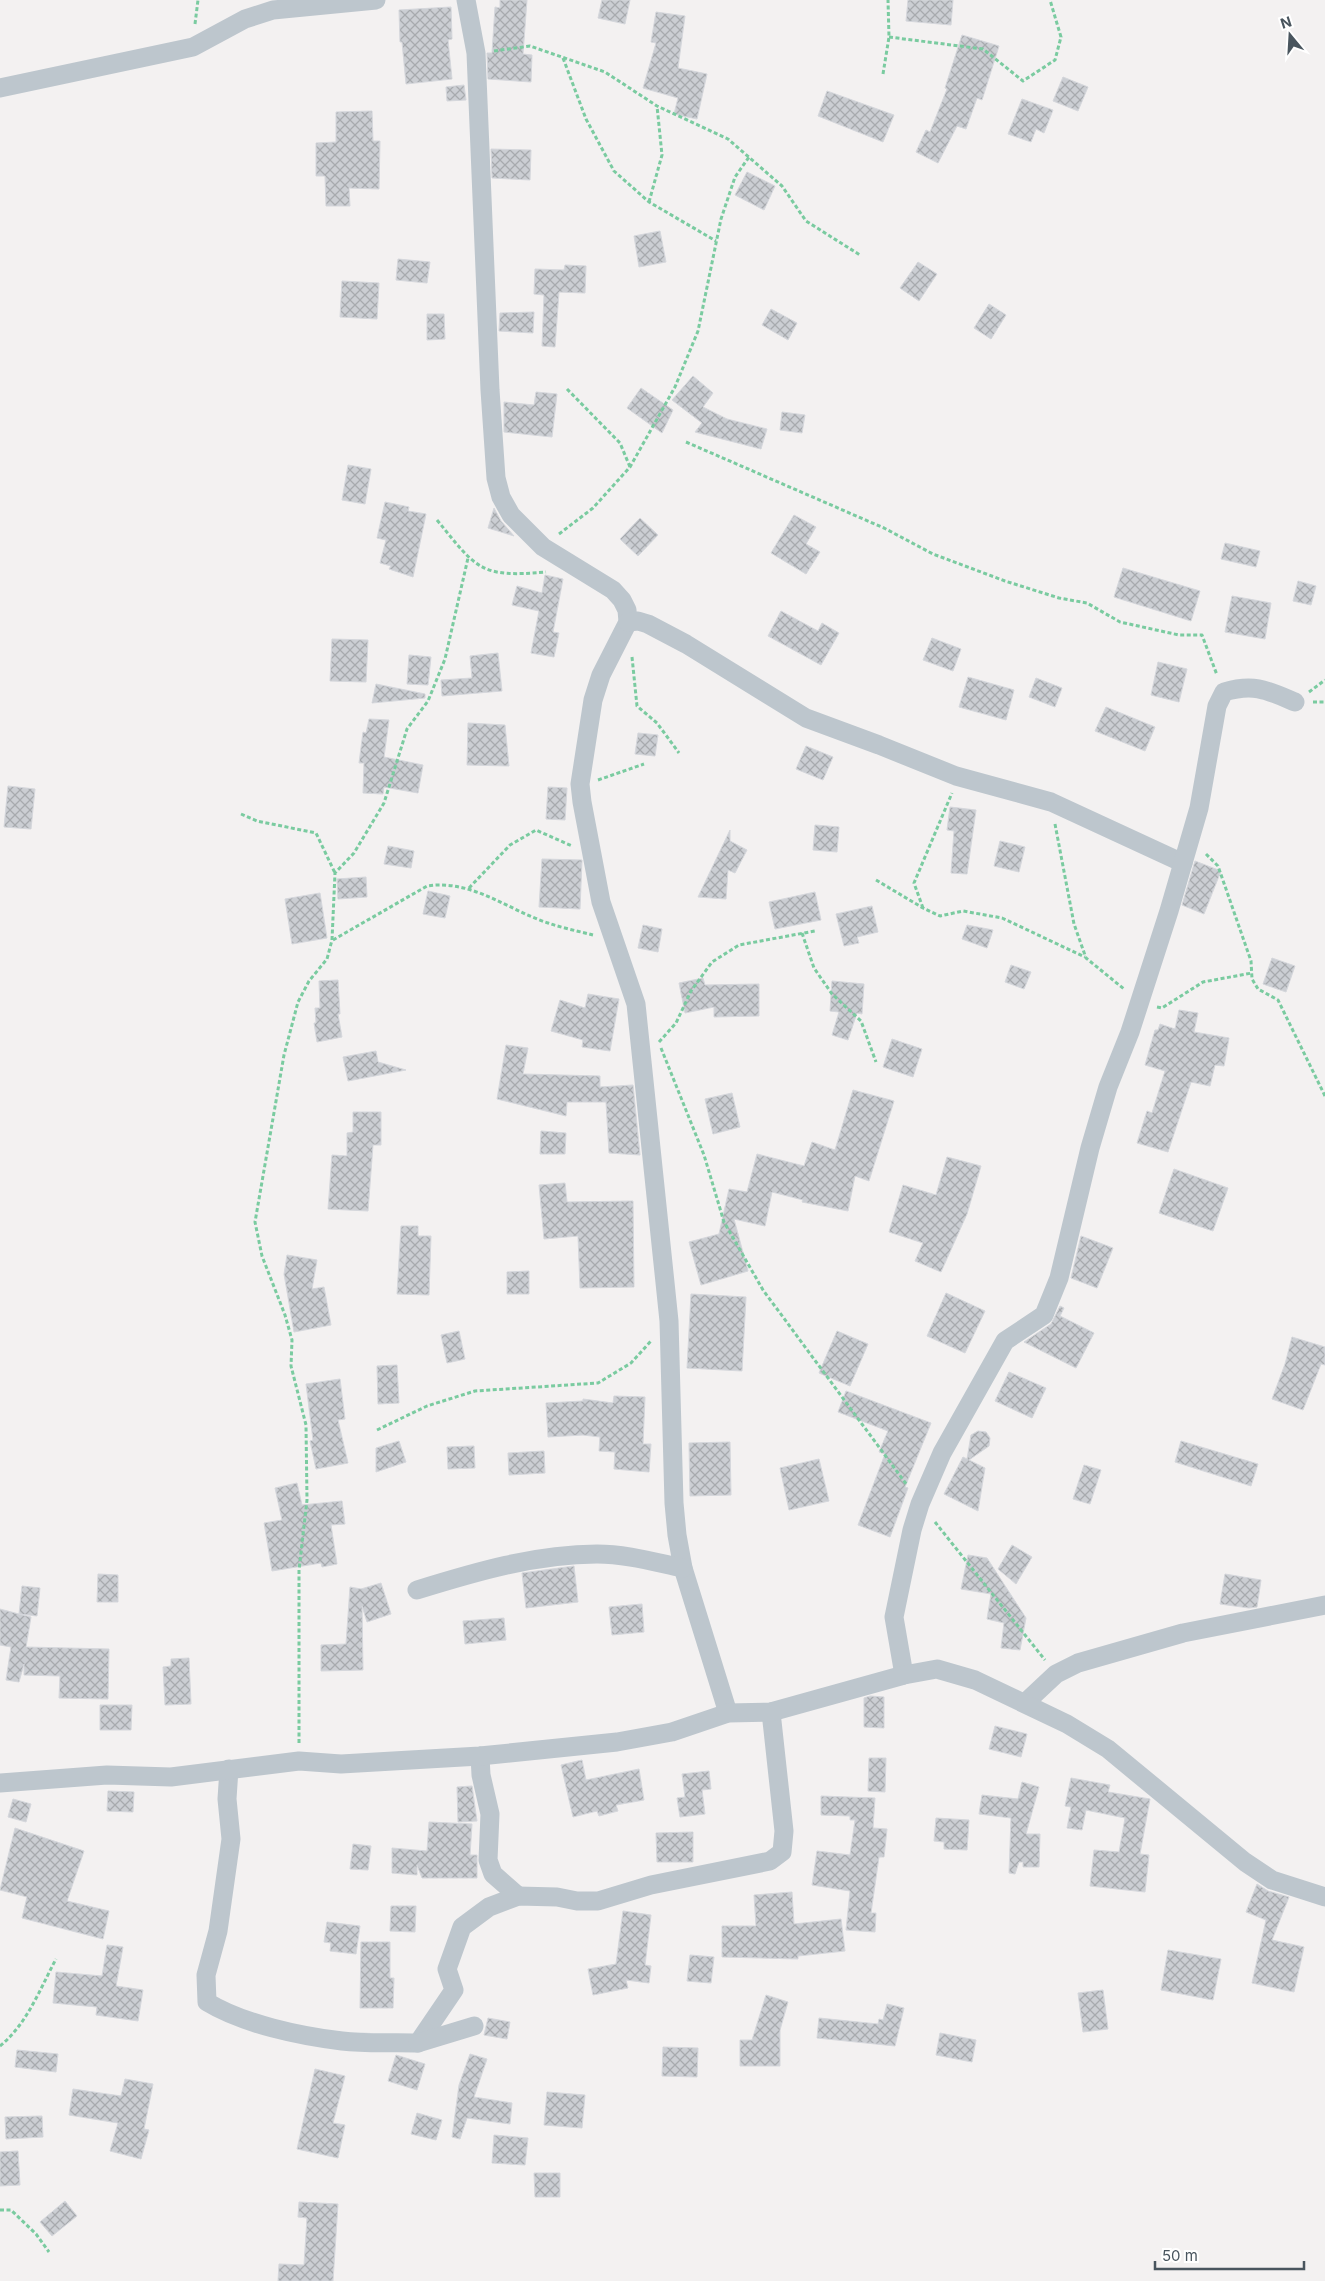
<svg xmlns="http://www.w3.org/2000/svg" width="1325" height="2281" viewBox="0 0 1325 2281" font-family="Inter,sans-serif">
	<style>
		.building { fill: url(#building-cross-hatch); stroke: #d5d7dc }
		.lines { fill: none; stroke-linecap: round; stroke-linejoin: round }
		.path { stroke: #7acba0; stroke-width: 3; stroke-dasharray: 4 2.5; stroke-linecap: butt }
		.street { stroke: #bdc6cd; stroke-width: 19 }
	</style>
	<defs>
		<pattern id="building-cross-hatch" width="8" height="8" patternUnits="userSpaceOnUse" patternTransform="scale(1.25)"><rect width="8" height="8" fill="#cbced3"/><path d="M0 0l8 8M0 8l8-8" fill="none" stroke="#a7aaae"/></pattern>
	</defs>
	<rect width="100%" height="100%" fill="#f3f1f1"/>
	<g class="building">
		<polygon points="500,0 527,0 523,54 532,55 531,82 488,79 487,53 492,53 495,7 500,8"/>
		<polygon points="602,0 630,0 625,24 598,18"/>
		<polygon points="908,0 953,0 951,25 906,21"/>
		<polygon points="451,7 452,39 448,40 452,79 406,84 402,42 400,42 399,10"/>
		<polygon points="656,12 685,16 678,68 707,74 697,119 674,114 678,98 643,88 656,43 651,42"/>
		<polygon points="962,35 999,46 982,100 977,98 966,129 957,126 938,163 916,152 926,130 930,132 947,89 945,88"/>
		<polygon points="1063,77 1088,87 1078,111 1053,101"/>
		<polygon points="464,85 466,100 447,101 446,87"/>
		<polygon points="827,91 894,115 883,142 818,116"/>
		<polygon points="1022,99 1053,110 1044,133 1036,129 1031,142 1008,134"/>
		<polygon points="372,111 373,141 380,141 379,189 349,188 350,206 326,206 325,176 316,176 316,143 336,142 336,112"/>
		<polygon points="491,149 531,150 530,180 492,178"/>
		<polygon points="747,172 775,186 764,210 735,195"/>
		<polygon points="660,231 666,262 639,267 634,236"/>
		<polygon points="398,259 430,262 427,283 396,280"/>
		<polygon points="918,262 937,274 919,301 900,288"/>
		<polygon points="565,265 586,266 585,293 559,292 555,347 542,346 544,295 534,294 535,269 564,270"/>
		<polygon points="342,281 379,283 377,319 340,317"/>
		<polygon points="989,304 1006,315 991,339 974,328"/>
		<polygon points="771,309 797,323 788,340 762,325"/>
		<polygon points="534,312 533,333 499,331 500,313"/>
		<polygon points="427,314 444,314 445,339 427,340"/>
		<polygon points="693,376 713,393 703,407 727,419 767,429 761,449 695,432 702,423 672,400"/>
		<polygon points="641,388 673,410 662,433 627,408"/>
		<polygon points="536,392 557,394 552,437 504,432 504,402 534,405"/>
		<polygon points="782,412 805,415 802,433 780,430"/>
		<polygon points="348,465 371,469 365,504 342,500"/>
		<polygon points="385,502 409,507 408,511 426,514 413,577 389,569 391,566 380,563 386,540 377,538"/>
		<polygon points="494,508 501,521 514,536 488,528"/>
		<polygon points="794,515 816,527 806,544 820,552 806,574 771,553"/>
		<polygon points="640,518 658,535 638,556 620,539"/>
		<polygon points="1225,543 1260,551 1256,567 1221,559"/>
		<polygon points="1123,568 1200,591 1191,621 1114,597"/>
		<polygon points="545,575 563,579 553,632 559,633 554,657 531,653 539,611 512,605 517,586 542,593"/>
		<polygon points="1298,581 1316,586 1311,605 1293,601"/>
		<polygon points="1232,596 1271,603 1265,639 1225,632"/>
		<polygon points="781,611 818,631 822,623 839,633 821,665 768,636"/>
		<polygon points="932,638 961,649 953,671 923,660"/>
		<polygon points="332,639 368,640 366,682 330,681"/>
		<polygon points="498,653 502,691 442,696 441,680 472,678 470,656"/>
		<polygon points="409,655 431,657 428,685 407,684"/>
		<polygon points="1158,662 1187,669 1179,702 1151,695"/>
		<polygon points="968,677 1014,690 1006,720 959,707"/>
		<polygon points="1036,678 1062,688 1055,707 1029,697"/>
		<polygon points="376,684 425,694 425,698 372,703"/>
		<polygon points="1106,707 1155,727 1145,751 1095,731"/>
		<polygon points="369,719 389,720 384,757 423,765 418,793 384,787 383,794 363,793 364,763 359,763 363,732 366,733"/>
		<polygon points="468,723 505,725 509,766 467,765"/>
		<polygon points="638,733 658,735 655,756 635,754"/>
		<polygon points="806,746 833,757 823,780 796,769"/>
		<polygon points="8,786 35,789 31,829 4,827"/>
		<polygon points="548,787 567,788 565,820 546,819"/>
		<polygon points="950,807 976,810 967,874 951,873 954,831 947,830"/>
		<polygon points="815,825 839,827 837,852 813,850"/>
		<polygon points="730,830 730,841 747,850 735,873 728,870 726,899 698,897"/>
		<polygon points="1000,841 1025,847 1019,872 994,866"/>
		<polygon points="388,846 414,851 411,868 384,864"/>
		<polygon points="542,859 582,860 580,909 539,907"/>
		<polygon points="1195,861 1221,871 1204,914 1182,905"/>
		<polygon points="366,877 367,897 338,899 337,879"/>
		<polygon points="428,891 450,896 445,918 423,914"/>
		<polygon points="815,892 821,920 775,929 769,902"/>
		<polygon points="320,893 327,938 292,944 285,899"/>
		<polygon points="872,906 878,932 857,937 859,943 844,946 836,914"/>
		<polygon points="643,925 662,929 658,952 638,948"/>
		<polygon points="967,925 993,930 987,948 962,939"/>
		<polygon points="1272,958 1295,966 1286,992 1263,984"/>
		<polygon points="1011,965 1031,972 1024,989 1005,982"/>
		<polygon points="703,978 705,985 759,984 759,1016 714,1017 714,1007 685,1013 679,983"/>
		<polygon points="338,980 340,1014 338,1014 342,1037 317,1042 314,1023 316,1023 315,1008 320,1008 319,981"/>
		<polygon points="832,981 864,984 862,1014 857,1013 848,1040 832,1035 839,1012 830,1011"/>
		<polygon points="588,994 619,999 610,1051 582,1047 583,1040 551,1031 560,1000 585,1008"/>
		<polygon points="1179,1010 1198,1013 1194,1032 1229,1038 1224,1066 1215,1065 1210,1086 1191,1082 1168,1152 1137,1143 1147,1111 1152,1113 1165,1071 1145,1065 1155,1030 1158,1030 1160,1024 1175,1029"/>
		<polygon points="892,1039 922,1049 913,1077 883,1067"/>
		<polygon points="506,1045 528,1048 523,1074 600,1076 600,1087 633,1085 640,1155 609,1153 606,1102 567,1102 566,1116 497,1099"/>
		<polygon points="376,1051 378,1062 406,1070 348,1081 343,1057"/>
		<polygon points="853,1090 894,1101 869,1181 855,1176 848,1211 802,1202 803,1200 772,1192 765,1226 734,1219 748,1271 701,1285 689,1242 719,1234 729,1189 747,1192 757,1154 804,1166 812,1142 835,1150"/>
		<polygon points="732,1093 740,1127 713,1134 705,1099"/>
		<polygon points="353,1112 381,1112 381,1145 373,1145 368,1211 328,1209 332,1155 347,1156 347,1133 353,1132"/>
		<polygon points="541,1131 566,1133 565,1154 540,1154"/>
		<polygon points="947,1157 981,1166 967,1214 941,1272 915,1261 923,1243 889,1232 903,1185 936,1195"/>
		<polygon points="1174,1169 1228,1188 1213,1231 1159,1213"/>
		<polygon points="565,1183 567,1202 633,1201 634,1287 580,1288 578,1236 544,1239 539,1185"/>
		<polygon points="401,1226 418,1226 418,1236 431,1236 429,1295 397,1294"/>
		<polygon points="1081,1236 1113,1248 1097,1288 1071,1278"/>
		<polygon points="287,1255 317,1260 312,1289 324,1287 331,1325 294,1332 284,1274"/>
		<polygon points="529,1271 529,1294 507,1294 507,1272"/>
		<polygon points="946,1293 985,1311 965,1353 927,1336"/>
		<polygon points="691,1294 746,1297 742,1371 687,1368"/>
		<polygon points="1060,1306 1064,1308 1060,1316 1094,1333 1076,1368 1024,1342 1051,1324"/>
		<polygon points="459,1331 465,1359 447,1363 441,1335"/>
		<polygon points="837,1331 868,1344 850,1386 819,1373"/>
		<polygon points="1292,1337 1325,1347 1325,1365 1321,1364 1303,1410 1272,1399 1285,1364"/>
		<polygon points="397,1365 399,1403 378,1404 377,1366"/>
		<polygon points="1009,1372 1046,1388 1032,1418 995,1401"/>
		<polygon points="340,1379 345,1419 338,1420 348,1463 316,1469 310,1441 313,1440 306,1384"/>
		<polygon points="846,1391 931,1423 905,1487 908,1488 890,1537 858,1525 885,1454 879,1452 888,1431 838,1412"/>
		<polygon points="614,1396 645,1397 643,1444 651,1444 649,1472 614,1469 615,1452 599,1451 600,1437 583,1435 548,1437 546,1403 583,1401 583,1399 613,1403"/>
		<polygon points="978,1431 986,1432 990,1438 989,1446 969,1460 985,1468 978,1511 944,1494 963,1457 967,1459 971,1435"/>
		<polygon points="399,1441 406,1462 376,1472 376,1448"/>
		<polygon points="1181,1441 1258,1464 1251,1486 1175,1462"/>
		<polygon points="730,1442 731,1495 690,1496 689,1443"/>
		<polygon points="474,1446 475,1468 448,1469 447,1447"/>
		<polygon points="544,1451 545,1473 509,1475 508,1453"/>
		<polygon points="819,1459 829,1501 789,1510 780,1468"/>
		<polygon points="1084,1465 1101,1470 1090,1504 1073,1499"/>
		<polygon points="297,1483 302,1505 342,1501 345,1524 331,1525 337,1564 322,1567 321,1563 272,1571 264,1523 282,1520 275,1488"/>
		<polygon points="1012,1545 1032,1557 1016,1584 998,1569"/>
		<polygon points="968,1555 987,1558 1026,1618 1020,1650 1001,1648 1004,1623 987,1619 991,1594 961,1589"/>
		<polygon points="574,1566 578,1602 526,1608 522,1573"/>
		<polygon points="98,1574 118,1575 118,1602 97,1602"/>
		<polygon points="1225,1574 1261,1580 1257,1607 1249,1608 1220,1604"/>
		<polygon points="381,1583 391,1614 367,1622 362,1606 363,1670 321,1671 321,1645 346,1644 350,1587 361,1589"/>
		<polygon points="22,1586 40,1588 37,1616 19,1614 31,1617 26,1647 109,1649 108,1699 59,1698 60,1676 24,1675 24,1664 19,1682 6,1680 11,1647 0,1645 0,1609 19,1614"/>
		<polygon points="642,1604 644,1632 612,1635 609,1607"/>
		<polygon points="504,1618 506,1640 465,1644 463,1621"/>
		<polygon points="189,1658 191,1704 165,1705 163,1667 171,1666 171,1659"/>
		<polygon points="870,1696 884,1697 884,1728 864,1727 864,1698"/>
		<polygon points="100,1705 132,1705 131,1730 100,1730"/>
		<polygon points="995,1726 1027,1734 1021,1757 989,1749"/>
		<polygon points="869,1758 886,1758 885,1792 868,1791"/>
		<polygon points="582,1760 586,1780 639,1769 644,1800 616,1805 618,1811 599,1816 597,1811 573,1817 561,1765"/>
		<polygon points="709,1771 711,1789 702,1790 705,1814 680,1817 677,1798 685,1797 682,1774"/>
		<polygon points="1071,1778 1110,1785 1108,1792 1150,1799 1140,1854 1149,1855 1145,1892 1090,1886 1094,1850 1119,1852 1125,1818 1086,1810 1082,1830 1067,1828 1071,1807 1065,1806"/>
		<polygon points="1022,1782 1039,1787 1026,1834 1040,1834 1039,1867 1023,1867 1023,1862 1019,1862 1015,1874 1009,1873 1011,1818 979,1814 982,1795 1018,1799"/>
		<polygon points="472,1786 477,1821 458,1822 457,1787"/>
		<polygon points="108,1791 134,1792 133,1812 107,1811"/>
		<polygon points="821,1796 875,1798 873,1828 887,1829 884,1857 879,1857 871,1913 876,1913 875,1932 846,1930 850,1891 812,1885 817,1851 850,1855 855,1820 850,1820 850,1816 821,1815"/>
		<polygon points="13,1799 31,1804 26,1822 8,1817"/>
		<polygon points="936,1818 969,1820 967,1850 944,1849 944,1842 934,1841"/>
		<polygon points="429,1822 472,1824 470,1855 477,1855 477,1878 422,1878 417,1865 417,1875 392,1873 392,1848 427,1851"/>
		<polygon points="15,1828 84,1851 67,1901 109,1911 103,1939 22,1918 27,1897 0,1890"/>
		<polygon points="693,1832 693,1862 657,1862 656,1833"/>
		<polygon points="353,1844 371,1846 368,1870 350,1869"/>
		<polygon points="1257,1884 1268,1891 1289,1897 1272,1940 1304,1947 1294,1992 1252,1983 1266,1920 1246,1912"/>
		<polygon points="792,1892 794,1924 841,1919 845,1951 798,1956 798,1959 722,1957 722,1926 756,1926 754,1895"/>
		<polygon points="391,1906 416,1906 415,1932 390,1931"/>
		<polygon points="623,1911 651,1915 645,1965 651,1966 649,1983 626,1980 628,1988 593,1995 588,1969 616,1964"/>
		<polygon points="327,1922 360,1926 356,1954 330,1951 331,1943 324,1942"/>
		<polygon points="361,1942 390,1942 390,1978 394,1978 393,2008 360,2008"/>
		<polygon points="107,1945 123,1947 116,1986 143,1990 138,2021 96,2015 97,2007 53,2003 56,1972 102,1976"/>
		<polygon points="1168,1950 1221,1959 1213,2000 1161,1990"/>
		<polygon points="690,1955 714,1957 711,1983 687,1981"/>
		<polygon points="1103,1990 1108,2029 1083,2032 1078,1993"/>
		<polygon points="766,1995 788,2002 780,2030 780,2066 740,2066 740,2040 752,2040"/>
		<polygon points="887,2004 904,2008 895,2046 817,2038 819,2018 878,2024 879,2019 883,2020"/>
		<polygon points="488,2018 510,2022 507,2039 484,2035"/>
		<polygon points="940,2033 976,2040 972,2062 936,2055"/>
		<polygon points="663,2047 698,2048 697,2077 662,2076"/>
		<polygon points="17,2050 58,2054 56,2072 15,2067"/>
		<polygon points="470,2054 487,2059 474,2097 512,2103 510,2124 467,2118 460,2139 452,2137 459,2085"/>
		<polygon points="396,2055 425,2064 417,2090 388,2081"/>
		<polygon points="315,2069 345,2076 333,2123 345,2125 338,2158 297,2149"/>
		<polygon points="125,2079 153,2084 144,2129 149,2130 141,2159 110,2151 118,2123 69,2115 73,2089 121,2096"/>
		<polygon points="547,2092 585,2095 582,2128 544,2125"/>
		<polygon points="417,2113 442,2120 436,2140 411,2134"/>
		<polygon points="42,2116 43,2137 6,2139 5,2117"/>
		<polygon points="494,2135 528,2138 525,2165 492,2163"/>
		<polygon points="18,2151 20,2185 0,2186 0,2152"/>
		<polygon points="534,2173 560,2173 560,2197 535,2197"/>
		<polygon points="65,2201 77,2216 52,2236 40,2222"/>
		<polygon points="299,2202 338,2204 333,2281 278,2281 279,2264 304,2265 307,2218 298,2217"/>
	</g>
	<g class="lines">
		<g class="path">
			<polyline points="195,24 198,0"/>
			<polyline points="889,37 983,49 1023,81 1055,60 1061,37 1050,0"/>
			<polyline points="494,51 530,46 605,72 657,106 728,139 782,186 806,221 860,255"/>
			<polyline points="563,58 586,119 614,171 649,202 716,241"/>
			<polyline points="883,74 889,37 888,0"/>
			<polyline points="649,202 662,155 657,106"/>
			<polyline points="567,389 620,443 630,467"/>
			<polyline points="686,442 884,528 933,554 1005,581 1059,598 1087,603 1120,622 1179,635 1202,635 1217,675"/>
			<path d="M437,520C477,569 480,578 546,572"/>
			<polyline points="559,534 593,508 630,467 675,387 698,331 721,219 735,177 749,157"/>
			<polyline points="632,657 637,706 657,723 679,753"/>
			<polyline points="1309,692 1325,680"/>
			<polyline points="1313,702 1325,702"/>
			<polyline points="598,780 644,764"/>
			<polyline points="241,814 257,821 316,833 335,873"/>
			<polyline points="1055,824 1074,924 1086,958 1124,989"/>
			<polyline points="1206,854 1218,866 1251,961 1252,979 1258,989 1278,1000 1325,1096"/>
			<polyline points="876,880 923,908 940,916 963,911 1002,918 1085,957"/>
			<polyline points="469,888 510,845 536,830 572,846"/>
			<polyline points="923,908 914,883 952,793"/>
			<polyline points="802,933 814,968 832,994 861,1021 876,1062"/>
			<path d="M333,940L427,886C472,879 508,910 548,923C562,928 578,931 593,935"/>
			<polyline points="1157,1007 1162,1008 1203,982 1252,973"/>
			<polyline points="659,1042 676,1023 691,991 712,962 739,945 815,931"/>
			<polyline points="661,1048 704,1155 724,1222 763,1290 907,1485"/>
			<polyline points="377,1430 427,1406 475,1391 598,1383 631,1363 651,1341"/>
			<polyline points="935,1522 1045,1660"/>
			<polyline points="299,1743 299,1570 307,1500 306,1425 291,1366 292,1340 285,1315 262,1256 255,1222 284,1055 298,1002 309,981 327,959 332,940 335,873 354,853 384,803 407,729 428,701 445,659 468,558"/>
			<path d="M0,2046C27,2024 40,1989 56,1959"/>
			<polyline points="0,2210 11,2210 36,2234 49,2252"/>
		</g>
		<g class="street">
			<polyline points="466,0 476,53 490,390 496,478 501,497 511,515 543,547 613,590 622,600 627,610 628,622 601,675 593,700 580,784 582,802 601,902 636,1004 669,1321 674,1503 677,1535 683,1568 728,1713"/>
			<polyline points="0,88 193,47 245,19 273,10 376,0"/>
			<polyline points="628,622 638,621 648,624 686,644 806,718 879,745 956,776 1051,802 1183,863"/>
			<path d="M417,1590C475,1572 536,1554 597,1554C626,1554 654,1562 683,1568"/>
			<path d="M904,1675L894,1617L912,1530L920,1504L942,1453L1005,1341L1044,1315L1059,1278L1090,1148L1108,1087L1130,1032L1169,911L1199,808L1217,706L1224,692C1254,683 1267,690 1295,702"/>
			<polyline points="1025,1703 1056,1674 1078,1663 1183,1633 1325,1605"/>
			<polyline points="480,1756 481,1775 490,1814 488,1860 493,1874 518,1896"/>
			<path d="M229,1769L227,1799L231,1839L218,1931L206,1975L207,2002C243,2024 300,2036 342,2041C367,2044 393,2042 418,2043L454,1990L447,1969L462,1927L489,1907L518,1896L557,1897L577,1901H598L651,1885L770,1861L782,1852L784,1831L771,1712"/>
			<polyline points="0,1783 107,1775 171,1777 299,1761 341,1764 480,1756 617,1742 672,1732 728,1713 771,1712 904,1675 937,1669 975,1680 1067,1724 1108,1749 1245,1862 1272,1880 1325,1897"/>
			<polyline points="418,2043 474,2026"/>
		</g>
	</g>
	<g transform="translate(1290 35) rotate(342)" stroke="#ffffff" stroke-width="4" paint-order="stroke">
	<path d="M0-4L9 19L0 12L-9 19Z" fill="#49555e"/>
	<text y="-8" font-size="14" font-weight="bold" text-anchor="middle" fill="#49555e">N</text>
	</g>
	<path d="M1155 2261v8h149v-8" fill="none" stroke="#49555e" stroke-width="2.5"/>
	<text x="1162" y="2261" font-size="15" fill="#49555e" stroke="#ffffff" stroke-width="4" paint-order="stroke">50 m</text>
</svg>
